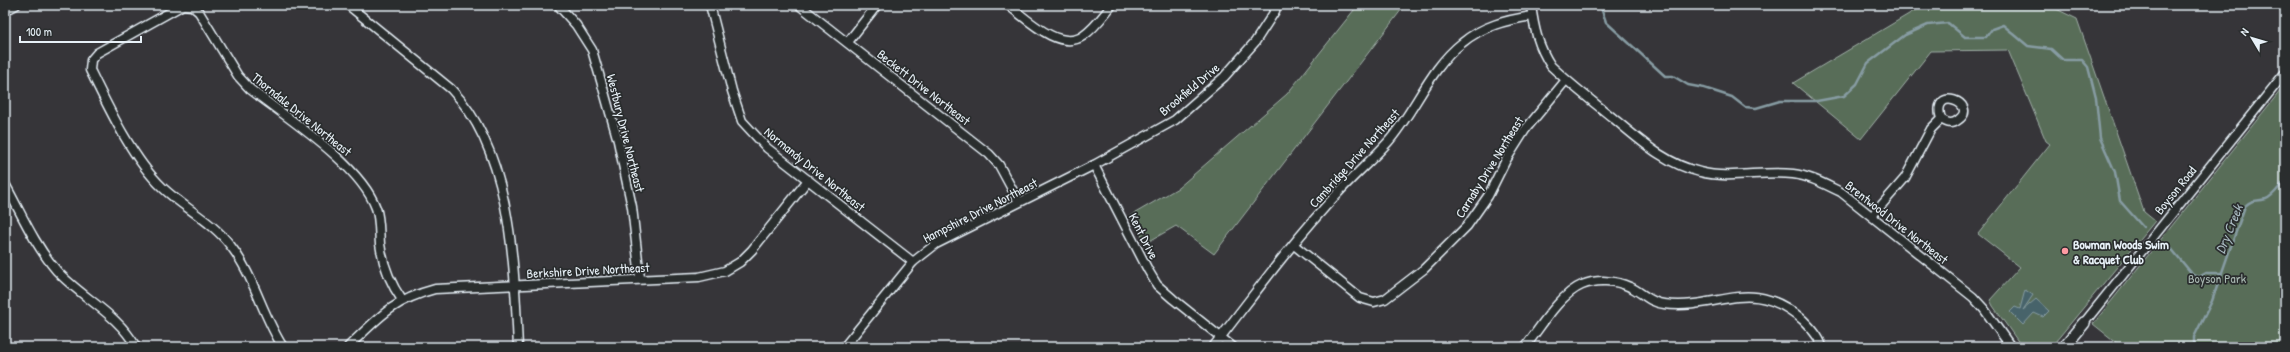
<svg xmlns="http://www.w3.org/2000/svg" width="2290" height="352" viewBox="0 0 2290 352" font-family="'Patrick Hand',sans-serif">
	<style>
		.green { fill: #586d58; stroke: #a0afa8 }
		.water { fill: #47646b; stroke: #879ca3 }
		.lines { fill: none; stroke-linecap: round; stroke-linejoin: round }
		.stream { stroke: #879ca3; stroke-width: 2.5 }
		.minor-casing { stroke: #e8f1f8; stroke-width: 11 }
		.major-casing { stroke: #e8f1f8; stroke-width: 14 }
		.minor { stroke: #2a2d2e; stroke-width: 8 }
		.major { stroke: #2a2d2e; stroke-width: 11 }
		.poi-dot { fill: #ff9aa2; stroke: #2a2d2e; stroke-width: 1.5 }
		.labels { text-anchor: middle; stroke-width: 3.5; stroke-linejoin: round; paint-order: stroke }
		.street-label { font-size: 13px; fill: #e8f1f8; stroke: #2a2d2e }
		.poi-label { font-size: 13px; font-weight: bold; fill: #e8f1f8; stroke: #2a2d2e; text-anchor: start }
		.park-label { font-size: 13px; fill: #a7b6b0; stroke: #2a2d2e }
		.water-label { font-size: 14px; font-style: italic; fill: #a8b9c0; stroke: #2a2d2e }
	</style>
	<rect width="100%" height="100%" fill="#363539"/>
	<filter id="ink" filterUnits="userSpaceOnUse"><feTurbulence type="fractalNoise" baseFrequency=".025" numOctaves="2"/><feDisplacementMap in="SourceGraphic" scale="8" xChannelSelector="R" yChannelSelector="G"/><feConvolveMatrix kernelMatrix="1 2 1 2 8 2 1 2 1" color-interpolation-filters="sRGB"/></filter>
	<g filter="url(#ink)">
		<g class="green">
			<polygon points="1358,5 1405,5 1214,254 1176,226 1146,243 1130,216 1178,188 1287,94"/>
			<polygon points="1924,5 2048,5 2077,19 2144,212 2155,221 2051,347 2022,347 1993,306 1990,300 2020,267 1978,234 2050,144 2046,141 2008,50 1931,51 1861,139 1793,83"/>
			<polygon points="2285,85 2285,347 2122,347 2093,324"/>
		</g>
		<polygon class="water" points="2025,290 2033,295 2023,310 2036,299 2049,311 2043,317 2034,313 2023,325 2010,312 2015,307 2020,309"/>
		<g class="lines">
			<g class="stream">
				<polyline points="1600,5 1606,22 1665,76 1673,76 1688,85 1704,88 1732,97 1745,107 1756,108 1780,101 1817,101 1844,96 1857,84 1868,63 1905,35 1928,25 1948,23 1965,37 1986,37 1992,29 2003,25 2028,46 2051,49 2063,60 2082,60 2088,67 2096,98 2100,138 2115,172 2120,201 2143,227"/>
				<polyline points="2170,247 2193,275 2199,277 2206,273 2222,273"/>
				<path d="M2194,347V337L2212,301L2245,206C2254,198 2256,202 2266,199C2274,196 2279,186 2285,181"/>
			</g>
			<g class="minor-casing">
				<g id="minor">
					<path d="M348,5L451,89C512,152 514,264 518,347"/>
					<polyline points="558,5 576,25 592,50 601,81 618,141 632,207 640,278"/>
					<polyline points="710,5 732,91 742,121 767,148 913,262"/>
					<polyline points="799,5 989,154 999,165 1019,202"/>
					<path d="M1008,5C1026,18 1059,52 1083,36C1095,28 1103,16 1112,5"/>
					<path d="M1531,5C1534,28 1538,46 1551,66C1570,84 1592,101 1613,118C1640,140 1665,164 1700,172C1731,180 1762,170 1793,174C1810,176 1826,185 1841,192L1973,297L1984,309L2011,347"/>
					<polyline points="5,11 16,5"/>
					<polyline points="848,42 877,5"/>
					<polyline points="1094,165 1148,270 1157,285 1173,299 1233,347"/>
					<path d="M5,184C21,213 35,246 57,271C82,298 118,314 136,347"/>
					<path d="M1872,216L1905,178L1931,129L1941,119C1947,123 1952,125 1958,120C1981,104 1930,84 1941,119"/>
					<polyline points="1294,245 1360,298 1374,302 1385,299 1424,269 1467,226 1488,196 1506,160 1525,130 1566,80"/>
					<polyline points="2084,323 2285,73"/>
					<path d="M283,347C262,315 254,275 230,245C213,222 184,208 163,188C133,160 108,107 90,70L91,60L97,53L183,5L192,6L199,12L238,76L250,89C287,118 360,164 376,208C380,219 379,232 380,244C383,265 390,283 402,300"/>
					<path d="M348,347C378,318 393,300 435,289L699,277L725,271L740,262L752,250L808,180"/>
					<polyline points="844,347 913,262 936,244 1094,165 1175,120 1224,77 1255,42 1275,11 1276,5"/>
					<path d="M1213,347C1253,296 1292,242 1337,194C1353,176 1372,160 1388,142C1415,111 1430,68 1462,43C1482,26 1507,20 1532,16"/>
					<path d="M1525,347C1540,328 1560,294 1582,285C1597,279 1615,280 1630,287C1642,292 1650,303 1664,304C1720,311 1750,274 1803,320C1810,327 1820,337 1822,347"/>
				</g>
			</g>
			<g class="major-casing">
				<polyline id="major" points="2064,347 2084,323"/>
			</g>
			<use href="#minor" class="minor"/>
			<use href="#major" class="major"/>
		</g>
	</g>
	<circle class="poi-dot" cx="2065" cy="251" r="4"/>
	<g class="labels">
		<g class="street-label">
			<text transform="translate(924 87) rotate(38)" y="5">Beckett Drive Northeast</text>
			<text transform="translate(1189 89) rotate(-40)" y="5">Brookfield Drive</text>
			<text transform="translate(302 114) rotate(39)" y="5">Thorndale Drive Northeast</text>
			<text transform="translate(626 133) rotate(76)" y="5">Westbury Drive Northeast</text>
			<text transform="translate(1354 158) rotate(-48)" y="5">Cambridge Drive Northeast</text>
			<text transform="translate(1489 167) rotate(-58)" y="5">Carnaby Drive Northeast</text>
			<text transform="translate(815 169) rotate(39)" y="5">Normandy Drive Northeast</text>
			<text transform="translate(2175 190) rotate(-51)" y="5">Boyson Road</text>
			<text transform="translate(980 210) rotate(-27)" y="5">Hampshire Drive Northeast</text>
			<text transform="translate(1897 222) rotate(38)" y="5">Brentwood Drive Northeast</text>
			<text transform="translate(1144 236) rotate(63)" y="5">Kent Drive</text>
			<text transform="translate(588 270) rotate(-3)" y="5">Berkshire Drive Northeast</text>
		</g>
		<g class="poi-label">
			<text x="2073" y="249">Bowman Woods Swim<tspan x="2073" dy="15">&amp; Racquet Club</tspan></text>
		</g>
		<g class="park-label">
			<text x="2217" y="283">Boyson Park</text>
		</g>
		<g class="water-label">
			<text transform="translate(2229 229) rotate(-68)" y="5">Dry Creek</text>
		</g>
	</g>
	<rect width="2290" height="352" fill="none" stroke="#2a2d2e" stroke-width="20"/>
	<rect x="10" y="10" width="2270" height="332" fill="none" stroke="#e8f1f8" stroke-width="1.5" filter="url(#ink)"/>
	<g transform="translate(2252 38) rotate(308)" stroke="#2a2d2e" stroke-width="3" paint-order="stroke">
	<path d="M0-3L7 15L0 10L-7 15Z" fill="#e8f1f8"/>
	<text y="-6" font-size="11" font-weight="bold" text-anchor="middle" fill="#e8f1f8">N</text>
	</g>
	<path d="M20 36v6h121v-6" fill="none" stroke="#e8f1f8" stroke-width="2"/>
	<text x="26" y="36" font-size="12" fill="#e8f1f8" stroke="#2a2d2e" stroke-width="3" paint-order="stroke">100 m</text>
</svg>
